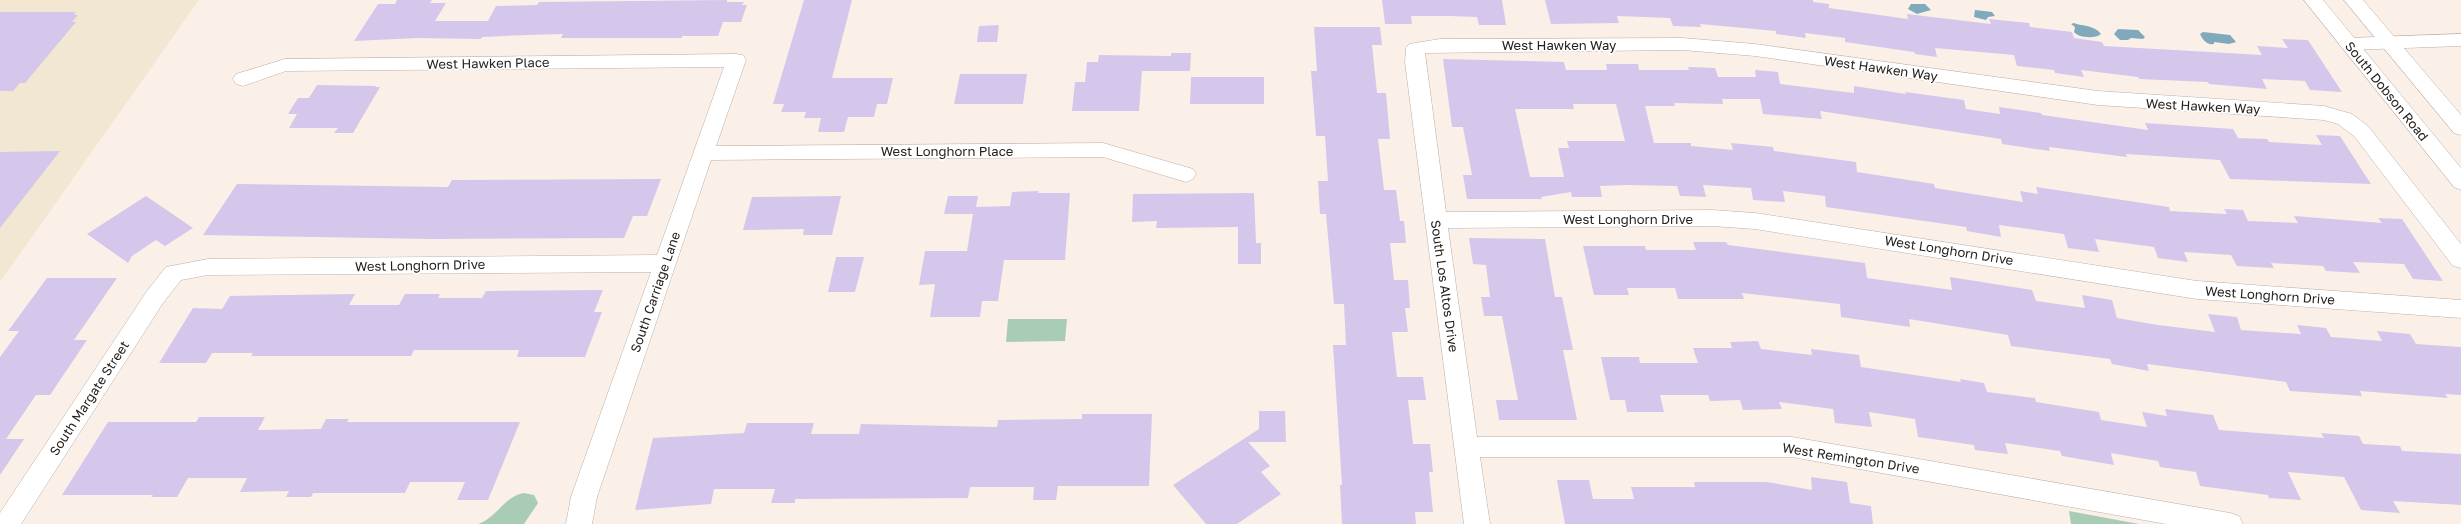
<svg xmlns="http://www.w3.org/2000/svg" width="2461" height="524" viewBox="0 0 2461 524" font-family="'Golos Text',sans-serif">
	<style>
		.commercial { fill: #f2e7d2 }
		.green { fill: #a9ccb6 }
		.water { fill: #80aabc }
		.building { fill: #d4c7eb; fill-rule: evenodd }
		.lines { fill: none; stroke-linecap: round; stroke-linejoin: round }
		.minor-casing { stroke: #b9afa8; stroke-width: 1 }
		.secondary-casing { stroke: #b9afa8; stroke-width: 1 }
		.motorway-casing { stroke: #b9afa8; stroke-width: 1 }
		.minor { fill: #fff; fill-rule: evenodd }
		.secondary { fill: #fff; fill-rule: evenodd }
		.motorway { fill: #fff; fill-rule: evenodd }
		.labels { text-anchor: middle; stroke-width: 3.5; stroke-linejoin: round; paint-order: stroke }
		.street-label { font-size: 13px; fill: #26221f; stroke: #fff }
	</style>
	<rect width="100%" height="100%" fill="#fbf0e8"/>
	<polygon class="commercial" points="0,0 199,0 0,282"/>
	<g class="green">
		<polygon points="1008,319 1067,319 1065,341 1006,342"/>
		<path d="M524,493L534,495L538,503L524,524H478C497,518 504,496 524,493Z"/>
		<polygon points="2069,511 2139,524 2071,524"/>
	</g>
	<g class="water">
		<polygon points="1911,4 1925,4 1931,10 1917,14 1908,9"/>
		<polygon points="1975,10 1992,12 1995,16 1988,17 1986,20 1974,17"/>
		<path d="M2074,23C2083,27 2093,24 2101,34C2095,39 2079,38 2074,32L2075,27L2071,24Z"/>
		<polygon points="2118,29 2138,30 2145,37 2143,39 2131,38 2128,40 2120,40 2114,34"/>
		<path d="M2203,32L2230,35L2236,42L2229,44L2214,42V44C2206,45 2203,40 2200,34Z"/>
	</g>
	<g class="building">
		<polygon points="397,0 432,0 430,3 446,3 435,21 488,21 496,6 537,5 539,2 727,0 727,2 744,2 742,5 747,5 741,22 723,22 718,36 682,36 682,38 561,38 563,34 528,35 482,37 481,39 417,38 354,41 378,4 395,4"/>
		<polygon points="804,0 852,0 832,78 893,78 887,104 877,104 874,117 848,117 844,132 818,132 821,118 804,118 806,112 781,112 784,104 773,104"/>
		<polygon points="1382,0 1502,0 1506,25 1479,25 1477,17 1450,16 1411,16 1412,24 1385,24"/>
		<polygon points="1545,0 1813,0 1813,2 1829,4 1829,8 1908,19 1907,14 1991,24 1989,19 2029,23 2030,27 2072,32 2074,38 2102,42 2104,46 2262,55 2257,46 2288,48 2282,39 2308,40 2342,92 2310,90 2305,81 2262,79 2267,89 2209,84 2208,82 2139,79 2138,77 2081,70 2084,77 2055,73 2054,70 2017,66 2014,55 1935,48 1937,57 1915,54 1914,52 1845,42 1845,38 1805,33 1806,38 1776,34 1776,31 1700,24 1701,27 1673,26 1670,18 1617,16 1619,23 1551,24"/>
		<polygon points="0,12 76,12 74,15 78,15 72,22 76,22 25,83 20,83 13,91 0,91"/>
		<polygon points="999,25 997,42 977,42 979,26"/>
		<polygon points="1314,27 1380,27 1382,45 1372,45 1377,93 1386,93 1390,139 1378,139 1384,190 1396,190 1400,221 1404,221 1406,243 1390,243 1394,280 1408,280 1410,308 1405,308 1408,332 1392,332 1397,377 1423,377 1426,400 1408,400 1413,444 1430,444 1433,472 1429,472 1433,512 1415,512 1416,524 1342,524 1340,485 1342,485 1333,345 1346,345 1344,304 1334,304 1326,214 1320,214 1318,181 1328,181 1325,136 1316,136 1311,71 1317,71"/>
		<polygon points="1171,53 1191,53 1190,71 1142,71 1139,111 1072,111 1075,82 1085,82 1087,62 1098,62 1099,55 1171,56"/>
		<path d="M1443,59L1564,62L1566,70H1607L1606,64H1638L1639,70H1689L1688,67L1715,68L1718,77H1756L1755,70L1778,72L1780,84L1854,93V86L1906,94L1905,92L1964,100L1966,109L2000,114L1999,107L2041,113L2042,115L2148,130L2145,123L2233,129L2238,138L2267,139L2269,142L2322,145L2316,135L2340,136L2371,184L2230,179L2220,160L2126,154L2127,157L2049,147L2050,151L2002,144L2001,139L1820,111L1822,119L1763,114L1760,99H1722L1723,104L1674,103L1675,106H1645L1654,143H1691V146L1733,150L1731,143L1773,147L1774,151L1856,162L1857,172L1934,184L1935,188L2023,202L2020,191L2038,194L2036,187L2169,207L2170,211L2227,214L2224,209L2243,210L2248,221L2298,223L2294,216L2382,223L2378,218L2402,219L2443,281L2413,279L2404,264L2353,262L2360,273L2326,271L2323,266L2271,263L2274,268L2237,266L2231,255L2184,252L2188,262L2158,258L2154,247L2095,239L2099,252L2068,248L2064,234L1999,225L2001,237L1967,231L1966,227L1826,207L1825,196L1783,191L1785,202L1753,200L1751,188L1703,185L1706,197L1680,196L1677,186L1626,185L1600,186L1602,197H1572L1571,192L1541,197L1542,199H1467L1463,175H1472L1463,127H1452ZM1573,104H1616L1625,141H1567L1569,148H1558L1564,177H1530L1515,109H1574Z"/>
		<polygon points="960,74 1027,74 1023,104 954,104"/>
		<polygon points="1191,77 1264,77 1264,104 1190,104"/>
		<polygon points="317,85 376,86 375,87 380,87 353,133 334,133 338,128 289,128 297,114 288,114 298,98 309,98"/>
		<polygon points="60,151 0,228 0,152"/>
		<polygon points="661,179 647,216 633,216 624,238 433,239 203,235 237,184 448,187 452,180"/>
		<polygon points="1039,191 1038,193 1070,193 1065,260 1004,260 998,301 982,301 980,317 930,317 935,284 919,285 925,251 967,251 973,214 944,214 948,196 978,196 976,207 1010,206 1012,192"/>
		<polygon points="1254,193 1256,243 1261,243 1261,264 1238,264 1238,227 1156,228 1157,221 1132,222 1133,194"/>
		<polygon points="146,196 193,228 165,246 156,240 132,256 128,263 87,234"/>
		<polygon points="841,196 832,235 803,235 804,229 743,230 752,197"/>
		<polygon points="1469,238 1545,239 1555,297 1562,297 1573,350 1563,350 1577,420 1499,420 1496,400 1518,400 1502,316 1484,316 1481,297 1490,297 1486,265 1473,264"/>
		<polygon points="1693,242 1726,242 1728,245 1865,263 1867,278 1952,290 1950,277 2032,290 2036,301 2085,308 2082,295 2112,300 2117,318 2158,325 2215,332 2208,314 2237,317 2241,330 2301,334 2297,325 2326,328 2331,337 2382,341 2377,331 2410,334 2416,344 2461,347 2461,395 2445,394 2448,398 2360,391 2362,396 2290,391 2286,382 2147,364 2149,371 2112,364 2110,359 2011,346 2008,335 1909,319 1910,327 1841,317 1840,304 1742,293 1744,299 1678,299 1675,288 1627,288 1629,295 1594,295 1583,246 1645,246 1646,250 1696,250"/>
		<polygon points="836,257 864,257 855,292 828,292"/>
		<polygon points="47,278 117,278 74,340 87,340 50,395 36,395 6,439 24,439 0,475 0,357 19,331 8,331"/>
		<polygon points="603,290 594,312 602,312 585,357 517,357 519,350 414,350 411,356 251,356 253,353 212,353 206,363 159,363 193,308 222,309 230,296 355,294 349,305 399,305 405,294 440,294 438,298 482,298 486,291"/>
		<polygon points="1758,341 1761,349 1812,355 1811,349 1859,355 1861,367 1961,382 1960,379 1984,383 1987,392 2035,398 2036,402 2099,412 2101,420 2147,427 2142,412 2167,416 2165,409 2213,415 2219,430 2324,438 2321,433 2359,436 2363,444 2400,446 2402,451 2461,454 2461,505 2393,501 2400,513 2361,510 2344,477 2288,472 2301,500 2269,498 2268,495 2200,486 2196,472 2160,467 2158,461 2111,453 2114,465 2062,456 2060,451 2005,443 2008,454 1975,450 1974,445 1918,437 1915,419 1869,412 1872,427 1835,423 1833,409 1779,402 1782,409 1743,410 1740,400 1710,401 1708,395 1660,395 1664,412 1627,412 1625,400 1610,400 1601,357 1639,357 1640,363 1698,363 1693,348 1732,348 1730,342"/>
		<polygon points="1259,411 1285,411 1286,442 1248,442 1270,466 1261,472 1281,494 1237,524 1206,524 1173,485 1259,429"/>
		<polygon points="1082,414 1152,414 1149,486 1058,486 1056,500 1033,500 1034,487 970,487 968,498 795,499 795,503 771,503 775,489 714,489 711,504 635,510 653,438 744,433 747,423 814,423 811,434 859,434 861,424 997,427 998,420 1082,419"/>
		<polygon points="199,417 265,417 258,430 321,429 326,419 349,419 347,422 520,422 488,500 457,500 465,482 410,482 405,493 313,493 311,497 286,497 289,491 240,492 247,478 188,478 177,497 151,497 153,495 62,495 108,422 196,422"/>
		<polygon points="1811,477 1847,482 1850,503 1871,506 1873,524 1565,524 1557,480 1589,480 1593,499 1634,499 1631,487 1695,487 1694,482 1767,482 1812,490"/>
	</g>
	<g class="lines">
		<g class="minor-casing">
			<g id="minor">
				<polygon points="1682,38 1755,44 2098,91 2324,106 2352,114 2368,126 2461,244 2461,268 2453,266 2354,136 2338,124 2324,120 2098,105 1755,56 1682,50 1425,53 1446,212 1712,210 1755,213 2197,281 2461,300 2461,318 2197,299 1755,229 1712,226 1448,228 1477,437 1792,437 2230,513 2239,516 2243,524 2166,524 1792,457 1480,457 1490,524 1464,524 1405,62 1406,48 1409,44 1440,39"/>
				<polygon points="736,54 743,55 746,60 716,146 1103,143 1193,169 1196,174 1193,179 1186,182 1103,157 711,160 597,497 592,524 566,524 571,497 651,272 208,275 181,280 163,303 21,524 0,524 0,513 147,291 166,267 208,259 657,255 724,67 286,71 243,86 236,84 233,79 236,74 285,59"/>
			</g>
		</g>
		<g class="secondary-casing">
			<g id="secondary">
				<polygon points="2304,0 2323,0 2461,168 2461,190 2454,187"/>
				<polygon points="2344,0 2363,0 2461,115 2461,135 2454,133"/>
			</g>
		</g>
		<g class="motorway-casing">
			<polygon id="motorway" points="2461,34 2461,46 2349,50 2342,48 2339,44 2342,40 2349,38"/>
		</g>
		<use href="#minor" class="minor"/>
		<use href="#secondary" class="secondary"/>
		<use href="#motorway" class="motorway"/>
	</g>
	<g class="labels">
		<g class="street-label">
			<text x="1559" y="50">West Hawken Way</text>
			<text transform="translate(488 63) rotate(-1)" y="5">West Hawken Place</text>
			<text transform="translate(1881 68) rotate(8)" y="5">West Hawken Way</text>
			<text transform="translate(2387 91) rotate(51)" y="5">South Dobson Road</text>
			<text transform="translate(2203 106) rotate(3)" y="5">West Hawken Way</text>
			<text x="947" y="156">West Longhorn Place</text>
			<text x="1628" y="224">West Longhorn Drive</text>
			<text transform="translate(1949 250) rotate(9)" y="5">West Longhorn Drive</text>
			<text transform="translate(420 265) rotate(-1)" y="5">West Longhorn Drive</text>
			<text transform="translate(1445 286) rotate(82)" y="5">South Los Altos Drive</text>
			<text transform="translate(655 292) rotate(-71)" y="5">South Carriage Lane</text>
			<text transform="translate(2270 295) rotate(4)" y="5">West Longhorn Drive</text>
			<text transform="translate(89 398) rotate(-57)" y="5">South Margate Street</text>
			<text transform="translate(1851 458) rotate(9)" y="5">West Remington Drive</text>
		</g>
	</g>
</svg>
